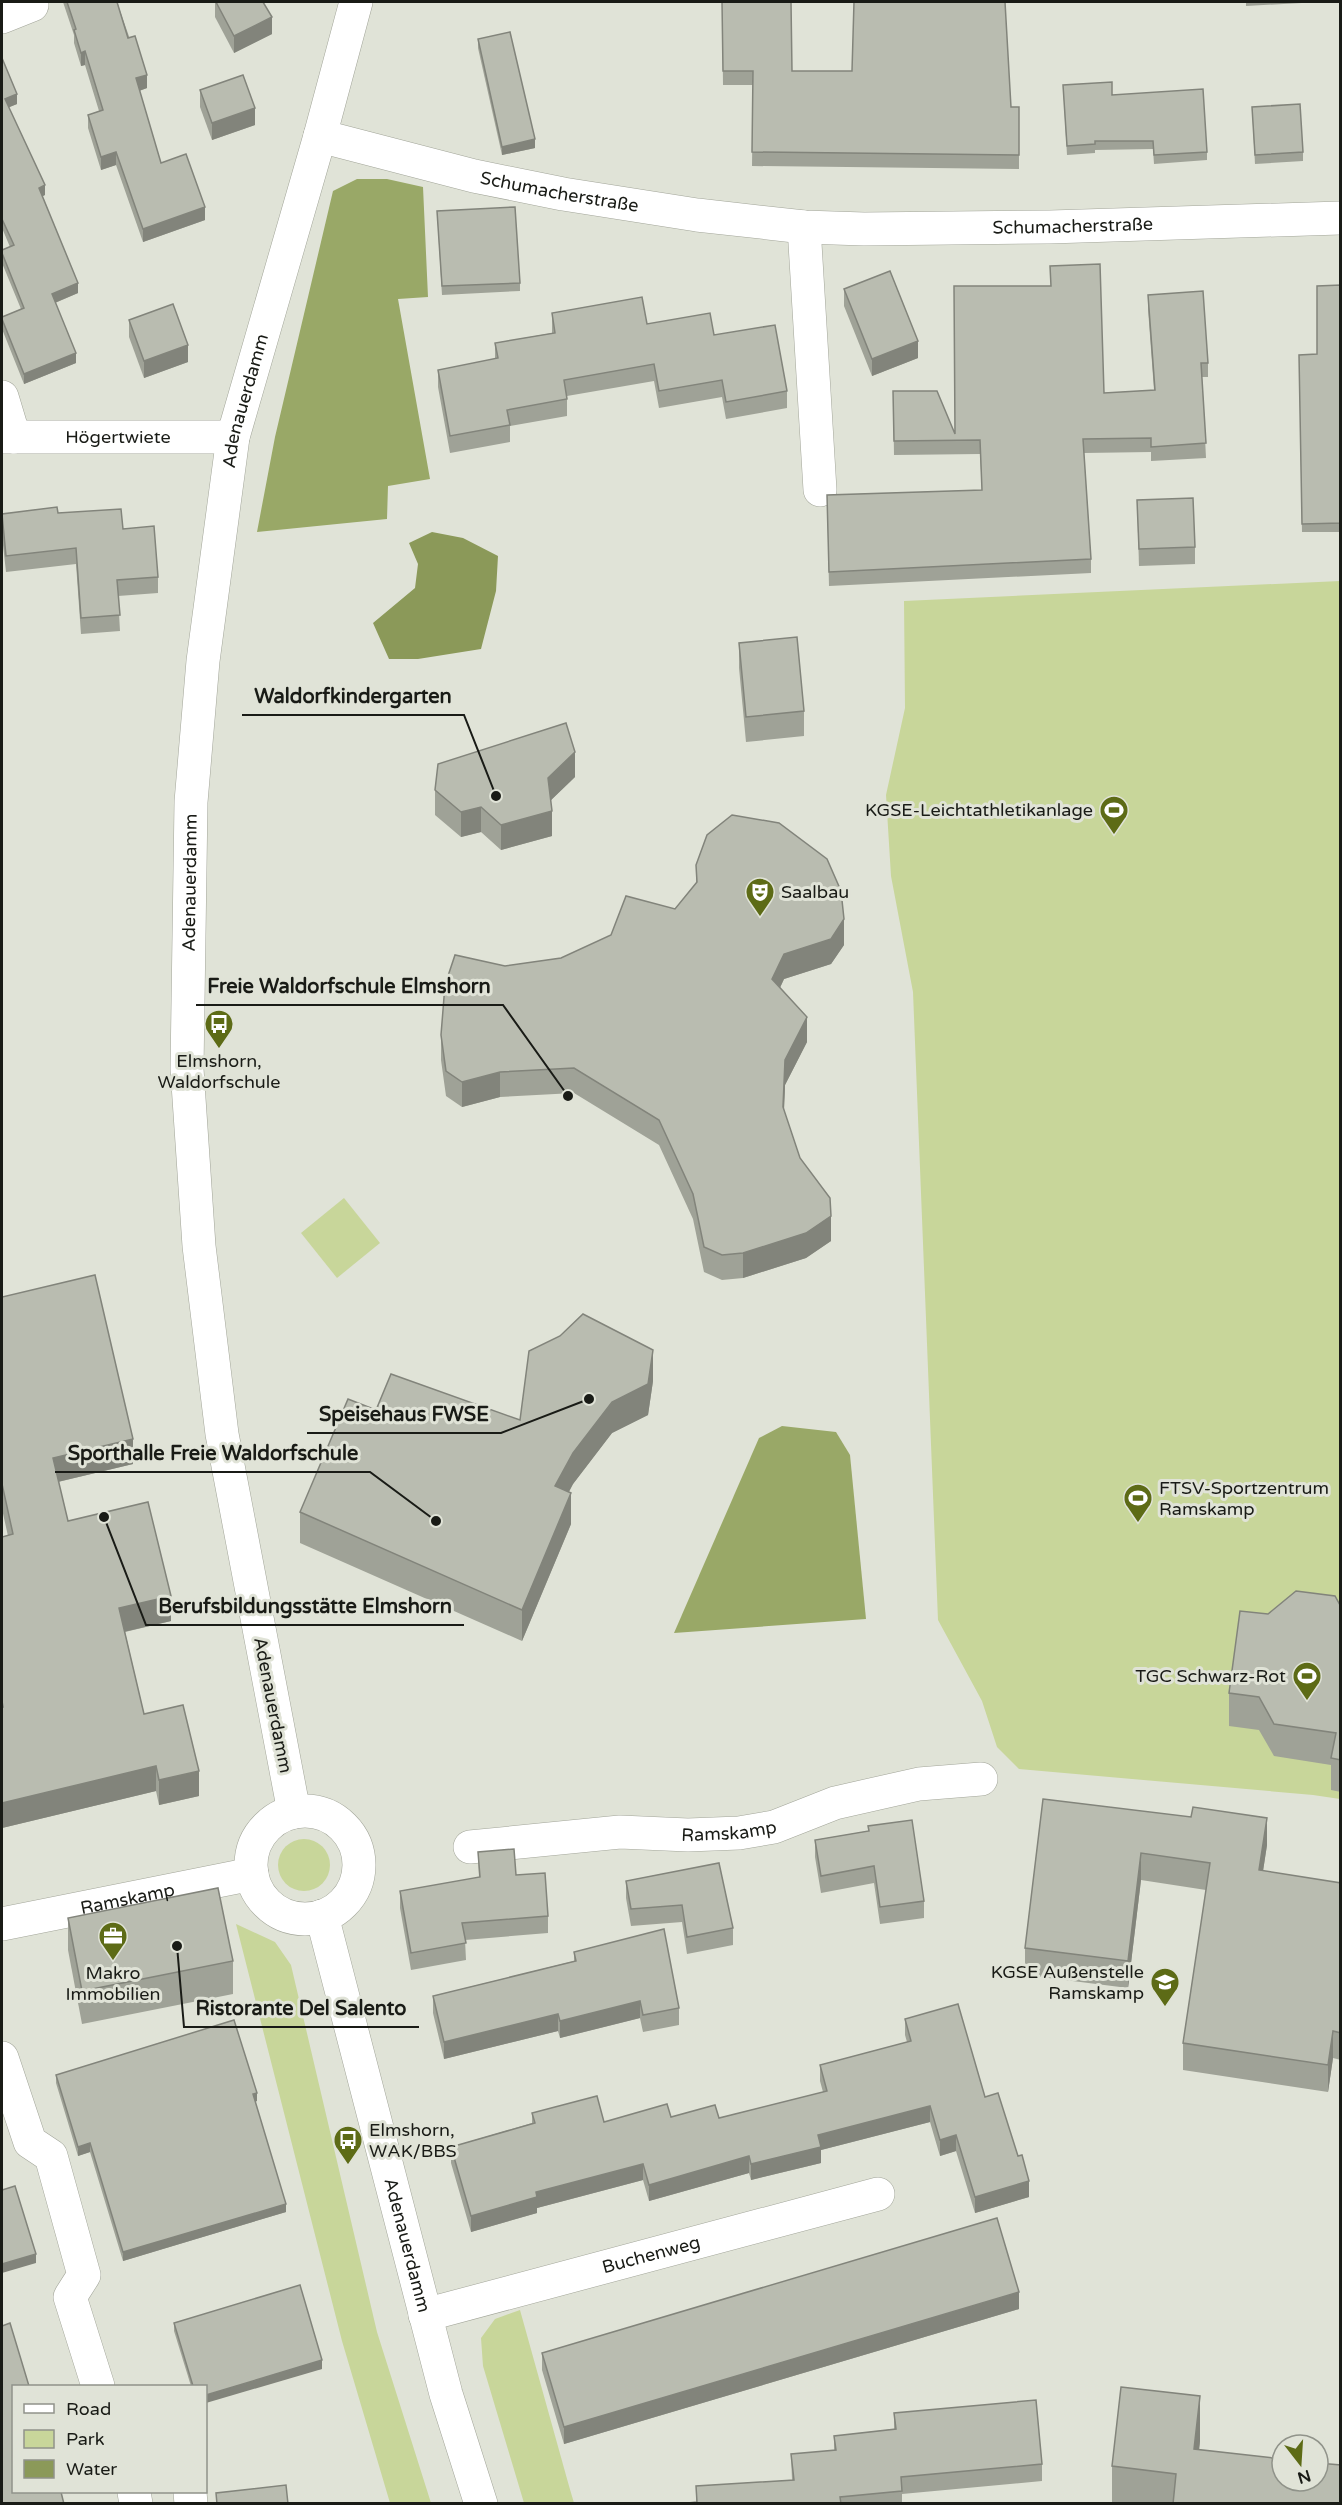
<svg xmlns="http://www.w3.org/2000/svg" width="1342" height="2505" viewBox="0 0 1342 2505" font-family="'Varela Round',sans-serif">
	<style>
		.green { fill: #c8d69a }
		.forest { fill: #99a867 }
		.water { fill: #8b9959 }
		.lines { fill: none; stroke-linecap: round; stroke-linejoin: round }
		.minor-casing { stroke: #a2a599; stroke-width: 34 }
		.minor { stroke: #fff; stroke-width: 33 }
		.wall { fill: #9fa297 }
		.shaded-wall { fill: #82847b }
		.building { fill: #b9bcb0; stroke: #82847b; stroke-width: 1.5 }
		.labels { text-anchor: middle; stroke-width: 6; stroke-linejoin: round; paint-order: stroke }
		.street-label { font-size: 18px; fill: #191b16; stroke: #e0e3d7 }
		.poi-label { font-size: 18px; fill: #191b16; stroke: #e0e3d7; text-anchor: end }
		.leader { fill: none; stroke: #191b16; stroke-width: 2 }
		.callout-dot { fill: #191b16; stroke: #e0e3d7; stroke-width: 2 }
		.callout-label { font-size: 20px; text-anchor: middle; font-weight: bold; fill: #191b16; stroke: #e0e3d7; stroke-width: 6; stroke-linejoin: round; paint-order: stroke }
	</style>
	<rect width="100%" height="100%" fill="#e0e3d7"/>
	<g class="green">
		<polygon points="1340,581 1340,1799 1313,1795 1019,1769 997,1747 982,1701 938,1620 913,992 891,876 886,795 905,708 904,601"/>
		<polygon points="344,1198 380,1243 337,1278 301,1233"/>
		<circle cx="304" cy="1865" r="26"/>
		<polygon points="236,1924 275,1942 291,1965 377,2332 431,2503 390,2503 342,2341"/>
		<polygon points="520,2310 569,2486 574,2503 524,2503 483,2366 481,2338 495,2319"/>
	</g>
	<g class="forest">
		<polygon points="357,179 387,179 423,187 428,297 398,299 430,479 388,486 387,519 257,532 275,437 333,191"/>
		<polygon points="782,1426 836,1432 850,1455 866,1619 674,1633 759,1438"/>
	</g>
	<polygon class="water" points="432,532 463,538 498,556 496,591 481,649 418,659 389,659 373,623 415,588 418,564 409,543"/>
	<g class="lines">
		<g class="minor-casing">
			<g id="minor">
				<polyline points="2,17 32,5 31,2"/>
				<path id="s1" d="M320,136L474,176L563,194L697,215L804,227L864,229L1050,227L1340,218"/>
				<polyline points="804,227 820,490"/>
				<polyline points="2,397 14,437"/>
				<path id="s2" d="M2,437H233"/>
				<circle cx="305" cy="1865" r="54"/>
				<path id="s3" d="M294,1812L222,1434L199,1246L187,1069L191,802L203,661L233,437L320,136L356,2"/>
				<path id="s4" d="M470,1847L620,1832L688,1835L739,1833L774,1827L835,1803L919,1784L981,1779"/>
				<path id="s5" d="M322,1916L446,2394L481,2504"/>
				<path id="s6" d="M2,1924L252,1874"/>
				<polyline points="2,2058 30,2142 51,2156 84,2275 70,2297 98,2386"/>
				<path id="s7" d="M425,2315L878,2194"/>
				<polyline points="134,2492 136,2504"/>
				<polyline points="190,2492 191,2504"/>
			</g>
		</g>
		<use href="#minor" class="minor"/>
	</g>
	<g class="wall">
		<polygon points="63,2 117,2 147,88 139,91 161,163 205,220 143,242 116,165 101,170 88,128 88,115 99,111 85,65 81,66 74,43 74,35"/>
		<polygon points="215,2 263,2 272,34 234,53 215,17"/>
		<polygon points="722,2 792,71 1011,107 1019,107 1019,169 752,166 753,85 723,85"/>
		<polygon points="1246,2 1302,2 1302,3 1246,6"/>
		<polygon points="478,39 535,148 502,155 478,48"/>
		<polygon points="2,58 17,104 9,107 45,195 42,196 78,293 55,303 76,363 24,384 2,329 2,317 21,309 2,263 2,250 10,247 2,228"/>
		<polygon points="1063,85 1112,95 1207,152 1207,160 1154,164 1153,149 1095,150 1095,153 1067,155"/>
		<polygon points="200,90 255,125 212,140 200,107"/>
		<polygon points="1252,107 1303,152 1303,161 1255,164"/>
		<polygon points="437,211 520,283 520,291 442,295"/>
		<polygon points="1050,266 1104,393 1154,390 1148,309 1148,295 1208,363 1208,377 1202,377 1206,458 1151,461 1151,452 1084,453 1091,559 1091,573 829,586 827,495 982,490 980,454 894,455 893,391 955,434 1051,286"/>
		<polygon points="1341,285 1341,532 1302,532 1299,355 1317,354"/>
		<polygon points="844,289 918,358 872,376 844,306"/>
		<polygon points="552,313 647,324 714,335 787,391 787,408 726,419 722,397 659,408 654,381 567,396 567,416 510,426 510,442 450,453 438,387 438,370 495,359 495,343 552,333"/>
		<polygon points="129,320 188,362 144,378 129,337"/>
		<polygon points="1137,500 1195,547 1195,564 1139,566"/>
		<polygon points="58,513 123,529 158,577 158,593 118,596 120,631 81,634 76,564 6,572 2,536 2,514"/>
		<polygon points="739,643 804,711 804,736 746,742 739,668"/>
		<polygon points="575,777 551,800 552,836 501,850 481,832 461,837 435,815 435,790"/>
		<polygon points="696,865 844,945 831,964 784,979 780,988 807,1042 785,1085 784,1111 800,1158 831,1241 806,1258 743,1278 722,1280 704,1272 693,1219 659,1145 574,1093 500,1097 462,1107 446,1096 441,1060 441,1035 505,966 561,958 675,909 696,883"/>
		<polygon points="2,1297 133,1464 58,1482 68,1521 171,1621 125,1632 144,1714 199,1796 159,1805 156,1791 2,1828 2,1537 8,1536 2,1509"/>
		<polygon points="653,1381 648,1415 612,1433 573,1484 569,1492 571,1524 522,1641 300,1543 300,1512 376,1410 520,1420"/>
		<polygon points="1341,1607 1341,1792 1331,1790 1331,1765 1274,1756 1259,1730 1229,1726 1229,1693 1268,1614"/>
		<polygon points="1043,1799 1267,1845 1263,1871 1341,1883 1341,2060 1333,2058 1328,2092 1183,2070 1183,2043 1206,1890 1141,1880 1128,1988 1025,1975 1025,1948"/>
		<polygon points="868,1826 924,1901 924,1918 880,1924 874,1883 821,1893 815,1857 815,1840 868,1831"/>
		<polygon points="478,1852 516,1875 548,1916 548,1933 465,1940 466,1960 411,1970 400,1908 400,1891 479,1878"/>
		<polygon points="719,1863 733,1928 733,1945 687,1954 682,1922 631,1926 626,1898 626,1881"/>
		<polygon points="68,1918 233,1961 233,1994 82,2024 68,1950"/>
		<polygon points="574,1952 679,2008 679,2025 643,2032 640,2018 560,2038 558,2031 444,2059 433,2013 433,1996 574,1961"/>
		<polygon points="905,2019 985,2097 1029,2197 975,2213 956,2151 940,2156 930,2122 821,2150 821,2163 751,2180 749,2173 649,2201 643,2180 537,2208 537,2213 471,2232 451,2163 451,2147 532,2123 532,2113 604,2122 671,2117 719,2118 823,2092 820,2081 820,2065 907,2042 905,2035"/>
		<polygon points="56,2075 257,2101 255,2102 286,2212 123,2261 90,2152 78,2156 56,2083"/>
		<polygon points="1019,2309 564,2444 542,2370 542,2353"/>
		<polygon points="174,2323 322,2369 206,2386 191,2386 174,2331"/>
		<polygon points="894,2413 1042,2464 1042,2481 902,2494 902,2504 678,2504 696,2502 696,2486 792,2480 791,2454 834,2451 834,2436 894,2429"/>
		<polygon points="1200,2441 1199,2450 1341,2504 1112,2504 1112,2466"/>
	</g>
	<g class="shaded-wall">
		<polygon points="272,17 272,34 234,53 234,36"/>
		<polygon points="85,51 85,65 81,66 81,53"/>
		<polygon points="147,75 147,88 136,92 136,78"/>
		<polygon points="17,94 17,104 5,109 5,99"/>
		<polygon points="255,108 255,125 212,140 212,123"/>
		<polygon points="535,139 535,148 502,155 502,147"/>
		<polygon points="116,152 116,165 101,170 101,157"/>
		<polygon points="45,185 45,195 39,198 39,188"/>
		<polygon points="205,207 205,220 143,242 143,229"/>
		<polygon points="78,283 78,293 52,304 52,294"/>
		<polygon points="918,341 918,358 872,376 872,359"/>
		<polygon points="188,345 188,362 144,378 144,361"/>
		<polygon points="76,353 76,363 24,384 24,374"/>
		<polygon points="575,752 575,777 548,803 548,778"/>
		<polygon points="481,807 481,832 461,837 461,812"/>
		<polygon points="552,811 552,836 501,850 501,825"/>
		<polygon points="844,919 844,945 831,964 784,979 772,1004 772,979 784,954"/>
		<polygon points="807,1017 807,1042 785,1085 783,1132 783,1107 785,1060"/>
		<polygon points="500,1072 500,1097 462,1107 462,1082"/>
		<polygon points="831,1216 831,1241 806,1258 743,1278 743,1253"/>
		<polygon points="653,1350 653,1381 648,1415 612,1433 573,1484 555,1517 555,1486 573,1453"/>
		<polygon points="133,1439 133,1464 53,1483 53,1458"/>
		<polygon points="571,1493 571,1524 522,1641 522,1610"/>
		<polygon points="171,1596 171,1621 119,1633 119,1608"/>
		<polygon points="156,1766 156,1791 2,1828 2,1803"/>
		<polygon points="199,1771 199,1796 159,1805 159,1780"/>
		<polygon points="1267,1818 1267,1845 1259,1897 1259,1870"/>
		<polygon points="1141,1853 1141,1880 1128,1988 1128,1961"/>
		<polygon points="640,2001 640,2018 560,2038 560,2021"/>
		<polygon points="558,2014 558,2031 444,2059 444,2042"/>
		<polygon points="1333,2031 1333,2058 1328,2092 1328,2065"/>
		<polygon points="257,2093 257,2101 253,2102 253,2094"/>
		<polygon points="930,2106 930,2122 821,2150 821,2163 751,2180 751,2164 818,2135"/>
		<polygon points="956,2135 956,2151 940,2156 940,2140"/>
		<polygon points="90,2143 90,2152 78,2156 78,2147"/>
		<polygon points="749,2156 749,2173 649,2201 649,2185"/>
		<polygon points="643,2164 643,2180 537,2208 537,2213 471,2232 471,2216 536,2192"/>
		<polygon points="1029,2181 1029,2197 975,2213 975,2197"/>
		<polygon points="286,2204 286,2212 123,2261 123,2252"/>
		<polygon points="36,2254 36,2263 2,2273 2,2264"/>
		<polygon points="1019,2292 1019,2309 564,2444 564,2427"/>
		<polygon points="322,2360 322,2369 206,2403 206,2395"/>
		<polygon points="1200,2396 1200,2441 1194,2494 1194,2449"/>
	</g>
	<g class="building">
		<polygon points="67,2 117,2 128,38 135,36 147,75 136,78 161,163 186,154 205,207 143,229 116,152 101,157 88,115 103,110 85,51 81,53 74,30 76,29"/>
		<polygon points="216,2 263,2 272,17 234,36"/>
		<polygon points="722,2 791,2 792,71 852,71 854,2 1005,2 1011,107 1019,107 1019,155 752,152 753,71 723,71"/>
		<polygon points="510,32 535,139 502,147 478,39"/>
		<polygon points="2,58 17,94 5,99 45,185 39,188 78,283 52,294 76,353 24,374 2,319 2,317 24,308 2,253 2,250 14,245 2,219"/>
		<polygon points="243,75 255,108 212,123 200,90"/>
		<polygon points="1112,82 1112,95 1203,89 1207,152 1154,155 1153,141 1095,141 1095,144 1067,146 1063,85"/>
		<polygon points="1300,104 1303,152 1255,155 1252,107"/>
		<polygon points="515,207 520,283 442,286 437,211"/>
		<polygon points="1100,264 1104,393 1155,390 1148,295 1203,291 1208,363 1201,363 1206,443 1151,447 1151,438 1083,439 1091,559 829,572 827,495 982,490 980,440 894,441 893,391 937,391 955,434 954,286 1051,286 1050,266"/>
		<polygon points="890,271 918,341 872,359 844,289"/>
		<polygon points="1341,285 1341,523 1302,524 1299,355 1317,354 1317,286"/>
		<polygon points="642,297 647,324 710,313 714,335 775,325 787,391 726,402 722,380 659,391 654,364 564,380 567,399 507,410 510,425 450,436 438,370 498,358 495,343 555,333 552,313"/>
		<polygon points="173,304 188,345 144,361 129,320"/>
		<polygon points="1193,498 1195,547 1139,549 1137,500"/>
		<polygon points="57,507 58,513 121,509 123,529 154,526 158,577 117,580 120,615 81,618 76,548 6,556 2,514"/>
		<polygon points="797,637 804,711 746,717 739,643"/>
		<polygon points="566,723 575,752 548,778 552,811 501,825 481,807 461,812 435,790 438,764"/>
		<polygon points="732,815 779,823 827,859 841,891 844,919 831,939 784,954 772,979 807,1017 785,1060 783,1107 800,1158 830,1198 831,1216 806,1233 743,1253 722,1255 704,1247 693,1194 659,1120 574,1068 500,1072 462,1082 446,1071 441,1035 445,985 455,955 505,966 561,958 611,935 626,896 675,909 697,882 696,865 707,835"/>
		<polygon points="95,1275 133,1439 53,1458 68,1521 148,1502 171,1596 119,1608 144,1714 183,1705 199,1771 159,1780 156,1766 2,1803 2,1707 3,1707 2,1701 2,1537 13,1534 2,1484 2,1297"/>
		<polygon points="583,1314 653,1350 648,1384 612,1402 573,1453 555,1486 571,1493 522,1610 300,1512 348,1399 376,1410 391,1374 520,1420 529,1351 560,1336"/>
		<polygon points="1296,1591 1335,1596 1341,1607 1341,1760 1331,1758 1336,1733 1274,1724 1259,1697 1229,1693 1240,1611 1268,1614"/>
		<polygon points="1043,1799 1191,1817 1193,1807 1267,1818 1259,1870 1341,1883 1341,2033 1333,2031 1328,2065 1183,2043 1210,1863 1141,1853 1128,1961 1025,1948"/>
		<polygon points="912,1820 924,1901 880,1907 874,1866 821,1876 815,1840 869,1831 868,1826"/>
		<polygon points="514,1849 516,1875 545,1873 548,1916 462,1923 466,1943 411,1953 400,1891 480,1877 478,1852"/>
		<polygon points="719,1863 733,1928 687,1937 682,1905 631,1909 626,1881"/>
		<polygon points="218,1888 233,1961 82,1991 68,1918"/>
		<polygon points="664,1929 679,2008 643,2015 640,2001 560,2021 558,2014 444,2042 433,1996 576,1961 574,1952"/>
		<polygon points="958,2004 985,2097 998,2093 1018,2156 1022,2155 1029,2181 975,2197 956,2135 940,2140 930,2106 818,2135 821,2147 751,2164 749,2156 649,2185 643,2164 536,2192 537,2197 471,2216 451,2147 535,2123 532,2113 597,2096 604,2122 667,2104 671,2117 715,2105 719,2118 827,2091 820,2065 911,2041 905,2019"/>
		<polygon points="234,2020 257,2093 253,2094 286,2204 123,2252 90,2143 78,2147 56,2075"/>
		<polygon points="15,2186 36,2254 2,2264 2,2190"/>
		<polygon points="997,2218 1019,2292 564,2427 542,2353"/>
		<polygon points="300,2285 322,2360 206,2395 206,2386 193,2386 174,2323"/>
		<polygon points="10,2323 29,2386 14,2386 14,2492 61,2492 64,2504 2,2504 2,2326"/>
		<polygon points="1121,2387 1200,2396 1194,2449 1282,2459 1282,2481 1318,2481 1318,2463 1341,2465 1341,2504 1173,2504 1176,2474 1112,2466"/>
		<polygon points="1036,2400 1042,2464 901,2477 902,2491 840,2497 841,2504 678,2504 697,2502 696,2486 794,2480 791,2454 836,2450 834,2436 896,2429 894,2413"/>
		<polygon points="286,2485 288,2504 217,2504 216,2493"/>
	</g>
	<defs>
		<g id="stadium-pin" transform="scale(1.5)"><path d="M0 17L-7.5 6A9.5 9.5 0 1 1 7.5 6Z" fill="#5d6b16" stroke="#e0e3d7"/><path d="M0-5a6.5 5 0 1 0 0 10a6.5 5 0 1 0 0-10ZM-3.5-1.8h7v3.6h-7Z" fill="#fff"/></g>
		<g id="theatre-pin" transform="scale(1.5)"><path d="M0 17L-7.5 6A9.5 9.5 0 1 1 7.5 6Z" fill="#5d6b16" stroke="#e0e3d7"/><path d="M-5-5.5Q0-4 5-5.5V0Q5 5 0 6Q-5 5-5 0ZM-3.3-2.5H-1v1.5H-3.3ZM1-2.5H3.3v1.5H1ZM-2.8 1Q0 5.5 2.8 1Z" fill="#fff"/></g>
		<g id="bus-pin" transform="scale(1.5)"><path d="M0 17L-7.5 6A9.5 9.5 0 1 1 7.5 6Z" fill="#5d6b16" stroke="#e0e3d7"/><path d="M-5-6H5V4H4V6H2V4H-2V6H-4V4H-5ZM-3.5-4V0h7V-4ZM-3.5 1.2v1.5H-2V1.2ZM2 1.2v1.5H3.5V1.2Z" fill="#fff"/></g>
		<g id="office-pin" transform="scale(1.5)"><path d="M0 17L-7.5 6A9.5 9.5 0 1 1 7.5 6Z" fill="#5d6b16" stroke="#e0e3d7"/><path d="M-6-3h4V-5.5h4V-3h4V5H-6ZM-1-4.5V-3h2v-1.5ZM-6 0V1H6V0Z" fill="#fff"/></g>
		<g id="school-pin" transform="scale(1.5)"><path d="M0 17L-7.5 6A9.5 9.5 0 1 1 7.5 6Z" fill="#5d6b16" stroke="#e0e3d7"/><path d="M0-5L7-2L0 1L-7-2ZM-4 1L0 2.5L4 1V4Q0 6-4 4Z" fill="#fff"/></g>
	</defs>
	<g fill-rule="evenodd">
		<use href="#stadium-pin" x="1114" y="810"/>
		<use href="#theatre-pin" x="760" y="892"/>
		<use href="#bus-pin" x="219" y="1024"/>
		<use href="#stadium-pin" x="1138" y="1498"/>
		<use href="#stadium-pin" x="1307" y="1676"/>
		<use href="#office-pin" x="113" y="1936"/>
		<use href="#school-pin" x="1165" y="1982"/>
		<use href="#bus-pin" x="348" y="2140"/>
	</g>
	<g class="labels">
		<g class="street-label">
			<text dy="6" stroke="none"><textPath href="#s1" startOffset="246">Schumacherstraße</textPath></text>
			<text dy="6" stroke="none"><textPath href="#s1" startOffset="762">Schumacherstraße</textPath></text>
			<text dy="6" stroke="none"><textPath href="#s3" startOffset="1424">Adenauerdamm</textPath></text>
			<text dy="6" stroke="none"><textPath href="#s2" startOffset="116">Högertwiete</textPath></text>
			<text dy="6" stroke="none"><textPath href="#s3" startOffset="938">Adenauerdamm</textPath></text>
			<text transform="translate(273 1705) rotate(79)" y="6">Adenauerdamm</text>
			<text dy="6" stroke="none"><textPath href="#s4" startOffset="260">Ramskamp</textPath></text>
			<text dy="6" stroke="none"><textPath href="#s6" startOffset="128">Ramskamp</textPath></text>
			<text dy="6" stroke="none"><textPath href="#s5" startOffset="340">Adenauerdamm</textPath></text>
			<text dy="6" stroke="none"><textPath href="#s7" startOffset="234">Buchenweg</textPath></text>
		</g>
		<g class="poi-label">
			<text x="1093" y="816">KGSE-Leichtathletikanlage</text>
			<text x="781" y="898" text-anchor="start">Saalbau</text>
			<text x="219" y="1067" text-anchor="middle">Elmshorn,<tspan x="219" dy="21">Waldorfschule</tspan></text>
			<text x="1159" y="1494" text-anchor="start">FTSV-Sportzentrum<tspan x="1159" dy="21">Ramskamp</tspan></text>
			<text x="1286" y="1682">TGC Schwarz-Rot</text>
			<text x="1144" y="1978">KGSE Außenstelle<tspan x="1144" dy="21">Ramskamp</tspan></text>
			<text x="113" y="1979" text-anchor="middle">Makro<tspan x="113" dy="21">Immobilien</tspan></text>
			<text x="369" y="2136" text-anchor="start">Elmshorn,<tspan x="369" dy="21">WAK/BBS</tspan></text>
		</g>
	</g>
	<path class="leader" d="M496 796L464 715H242M568 1096L503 1005H196M589 1399L501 1433H307M436 1521L370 1472H55M104 1517L146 1625H464M177 1946L184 2027H419"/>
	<g class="callout-dot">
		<circle cx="496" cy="796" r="6"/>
		<circle cx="568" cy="1096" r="6"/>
		<circle cx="589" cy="1399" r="6"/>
		<circle cx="436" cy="1521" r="6"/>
		<circle cx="104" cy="1517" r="6"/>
		<circle cx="177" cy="1946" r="6"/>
	</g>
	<g class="callout-label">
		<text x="353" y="703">Waldorfkindergarten</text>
		<text x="349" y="993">Freie Waldorfschule Elmshorn</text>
		<text x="404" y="1421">Speisehaus FWSE</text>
		<text x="213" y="1460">Sporthalle Freie Waldorfschule</text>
		<text x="305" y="1613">Berufsbildungsstätte Elmshorn</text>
		<text x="301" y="2015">Ristorante Del Salento</text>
	</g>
	<rect width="1342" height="2505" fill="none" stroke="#191b16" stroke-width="6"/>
	<rect x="12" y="2385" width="195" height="108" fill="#e0e3d7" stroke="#90938a" stroke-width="1.5"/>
	<rect x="24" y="2404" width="30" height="9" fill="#ffffff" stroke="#90938a" stroke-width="1.5"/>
	<text x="66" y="2415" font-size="18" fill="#191b16">Road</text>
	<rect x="24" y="2430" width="30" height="18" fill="#c8d69a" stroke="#90938a" stroke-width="1.5"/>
	<text x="66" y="2445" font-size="18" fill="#191b16">Park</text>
	<rect x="24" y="2460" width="30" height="18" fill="#8b9959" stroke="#90938a" stroke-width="1.5"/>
	<text x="66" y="2475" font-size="18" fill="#191b16">Water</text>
	<g transform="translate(1300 2463) rotate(163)"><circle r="28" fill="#e0e3d7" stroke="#90938a" stroke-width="1.5"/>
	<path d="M0-4.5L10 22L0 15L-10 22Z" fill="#5d6b16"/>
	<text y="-9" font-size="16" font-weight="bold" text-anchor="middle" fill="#191b16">N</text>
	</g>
</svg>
